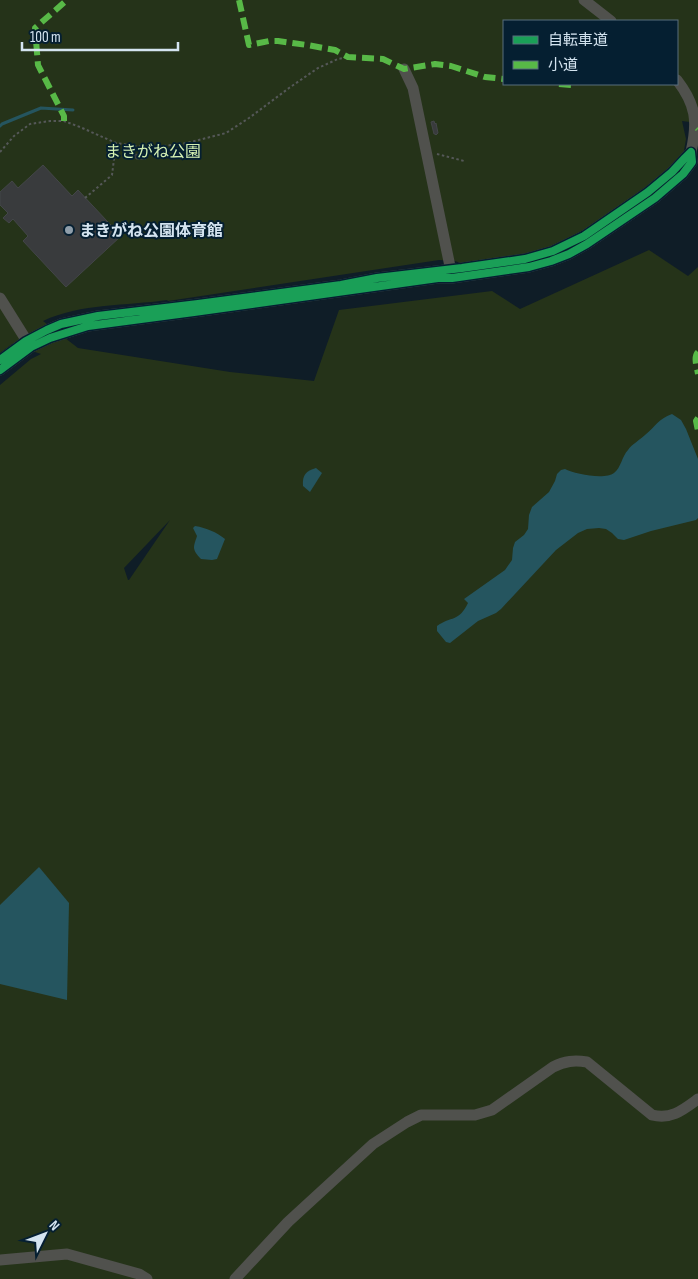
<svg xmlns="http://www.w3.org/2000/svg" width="698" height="1279" viewBox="0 0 698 1279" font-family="'Sofia Sans Condensed','Noto Sans JP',sans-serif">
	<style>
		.green { fill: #253319; fill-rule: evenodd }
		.water { fill: #25555f }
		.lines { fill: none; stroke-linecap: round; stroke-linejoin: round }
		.stream { stroke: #25555f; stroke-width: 3 }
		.building { fill: #393b3d; stroke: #434648 }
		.path { stroke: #555858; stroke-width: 2; stroke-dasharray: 2.5 2.5; stroke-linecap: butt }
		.minor { stroke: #50514d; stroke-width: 11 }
		.quiet { stroke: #58b947; stroke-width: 6; stroke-dasharray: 12 6; stroke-linecap: butt }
		.cycleway-casing { stroke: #051f31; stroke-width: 11 }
		.cycleway { stroke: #1a9f57; stroke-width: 8 }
		.poi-dot { fill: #8f9eaa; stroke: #051f31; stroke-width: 2 }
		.labels { text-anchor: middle; stroke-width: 4; stroke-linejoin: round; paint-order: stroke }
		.park-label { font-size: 16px; fill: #d4f0b2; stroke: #051f31 }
		.poi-label { font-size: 16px; font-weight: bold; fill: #d4e4f0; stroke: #051f31; text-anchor: start }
	</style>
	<rect width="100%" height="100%" fill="#0f1d27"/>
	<path class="green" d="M0,0H698V123L682,121L686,139L683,156L671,168L584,233L547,250L463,264L455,261L439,260L168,301L167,300C127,306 81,303 43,321L78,348L230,372L314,381L339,310L492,291L520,309L649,250L688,276L698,267V1279H0V385L31,359L41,354L12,344L0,353ZM504,21H677V84H504ZM170,520L129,580H128L124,568Z"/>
	<g class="water">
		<path d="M672,414L681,420L686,429L698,459V518L696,520L651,531L624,540L618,539L612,533L606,529L599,528L587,529L578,533L556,550L501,609L496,613L478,621L450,643L446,642L437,631V626C451,616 459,622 468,603L464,599L505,570L512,560L513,548L515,542L524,535L528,529L529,515L532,507L549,492L555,481L557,474L561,470L565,469C574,474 605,480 614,473C621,468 622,456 628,450C632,444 640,440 645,435C656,426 658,419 672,414Z"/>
		<path d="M316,468L322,473L310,492L303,486C302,475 306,471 316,468Z"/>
		<path d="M195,526C207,528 216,532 225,539L217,559L212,560L201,559C192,549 193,548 197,536L193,528Z"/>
		<polygon points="39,867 69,903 67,1000 0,984 0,905"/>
	</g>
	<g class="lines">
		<polyline class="stream" points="0,126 2,124 41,108 73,110"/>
	</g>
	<g class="building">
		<polygon points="434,121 435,124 436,123 438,133 436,135 435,134 434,134 431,122"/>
		<polygon points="134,154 145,155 148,156 146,159 136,159"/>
		<polygon points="43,165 72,196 78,190 121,236 66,287 23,241 28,236 13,219 9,223 3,218 8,213 0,205 0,192 12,181 18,188"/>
	</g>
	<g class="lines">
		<g class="path">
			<polyline points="0,152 14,136 30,124 50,121 64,121 80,127 116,143 148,148 187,143 226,133 249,118 289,88 318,68 338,59 348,57"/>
			<polyline points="437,154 464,161"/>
			<polyline points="85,198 112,175 116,143"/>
		</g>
		<g class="minor">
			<polyline points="584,0 611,21"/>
			<polyline points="404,69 413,88 452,276"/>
			<path d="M677,80C696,105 698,121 691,152"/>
			<polyline points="0,298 30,346"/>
			<polyline points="0,360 26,341 47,330 61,324 98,316 198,304 341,285 377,278 462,268 525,259 553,251 584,236 648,192 672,172 685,158 691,152 692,162 683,174 655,198 587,244 569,254 551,261 529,267 452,278 438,278 194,312 88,326 50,338 31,347 0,370"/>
			<polyline points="0,1260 67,1254 139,1274 147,1279"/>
			<path d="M235,1279L288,1222L373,1144L407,1122L421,1115H475L492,1110L553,1067C565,1061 574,1060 587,1062L652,1115C671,1120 683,1110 698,1099"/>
		</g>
		<g class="quiet">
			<polyline points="239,0 249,45 269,41 278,41 307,45 335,50 348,57 383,59 404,69 435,64 451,66 485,77 504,79"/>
			<polyline points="559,84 572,85"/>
			<polyline points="64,121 64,116 38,65 35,28 67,0"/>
			<polyline points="697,128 698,129"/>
			<path d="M698,352C693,357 697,367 698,374"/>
			<polyline points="698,418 696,421 698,431"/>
		</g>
		<g class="cycleway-casing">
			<polyline id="cycleway" points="0,360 26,341 47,330 61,324 98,316 198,304 341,285 377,278 462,268 525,259 553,251 584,236 648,192 672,172 685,158 691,152 692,162 683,174 655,198 587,244 569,254 551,261 529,267 452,278 438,278 194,312 88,326 50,338 31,347 0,370"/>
		</g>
		<use href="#cycleway" class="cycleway"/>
	</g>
	<circle class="poi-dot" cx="69" cy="230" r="5"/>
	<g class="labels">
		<g class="park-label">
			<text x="153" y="157">まきがね公園</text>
		</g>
		<g class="poi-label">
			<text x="79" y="236">まきがね公園体育館</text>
		</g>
	</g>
	<rect x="503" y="20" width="175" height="65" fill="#051f31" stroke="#586e7d"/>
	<rect x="513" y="36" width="25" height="8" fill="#1a9f57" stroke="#586e7d"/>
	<text x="548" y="45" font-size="15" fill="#d4e4f0">自転車道</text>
	<rect x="513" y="61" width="25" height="8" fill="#58b947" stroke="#586e7d"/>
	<text x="548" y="70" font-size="15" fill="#d4e4f0">小道</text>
	<g transform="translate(45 1234) rotate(48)" stroke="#051f31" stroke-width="4" paint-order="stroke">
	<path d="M0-4L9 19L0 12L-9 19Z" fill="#d4e4f0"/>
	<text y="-8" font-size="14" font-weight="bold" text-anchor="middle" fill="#d4e4f0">N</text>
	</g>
	<path d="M22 42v8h156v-8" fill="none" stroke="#d4e4f0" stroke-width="2.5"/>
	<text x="30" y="42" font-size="15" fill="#d4e4f0" stroke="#051f31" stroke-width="4" paint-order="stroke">100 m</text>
</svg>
